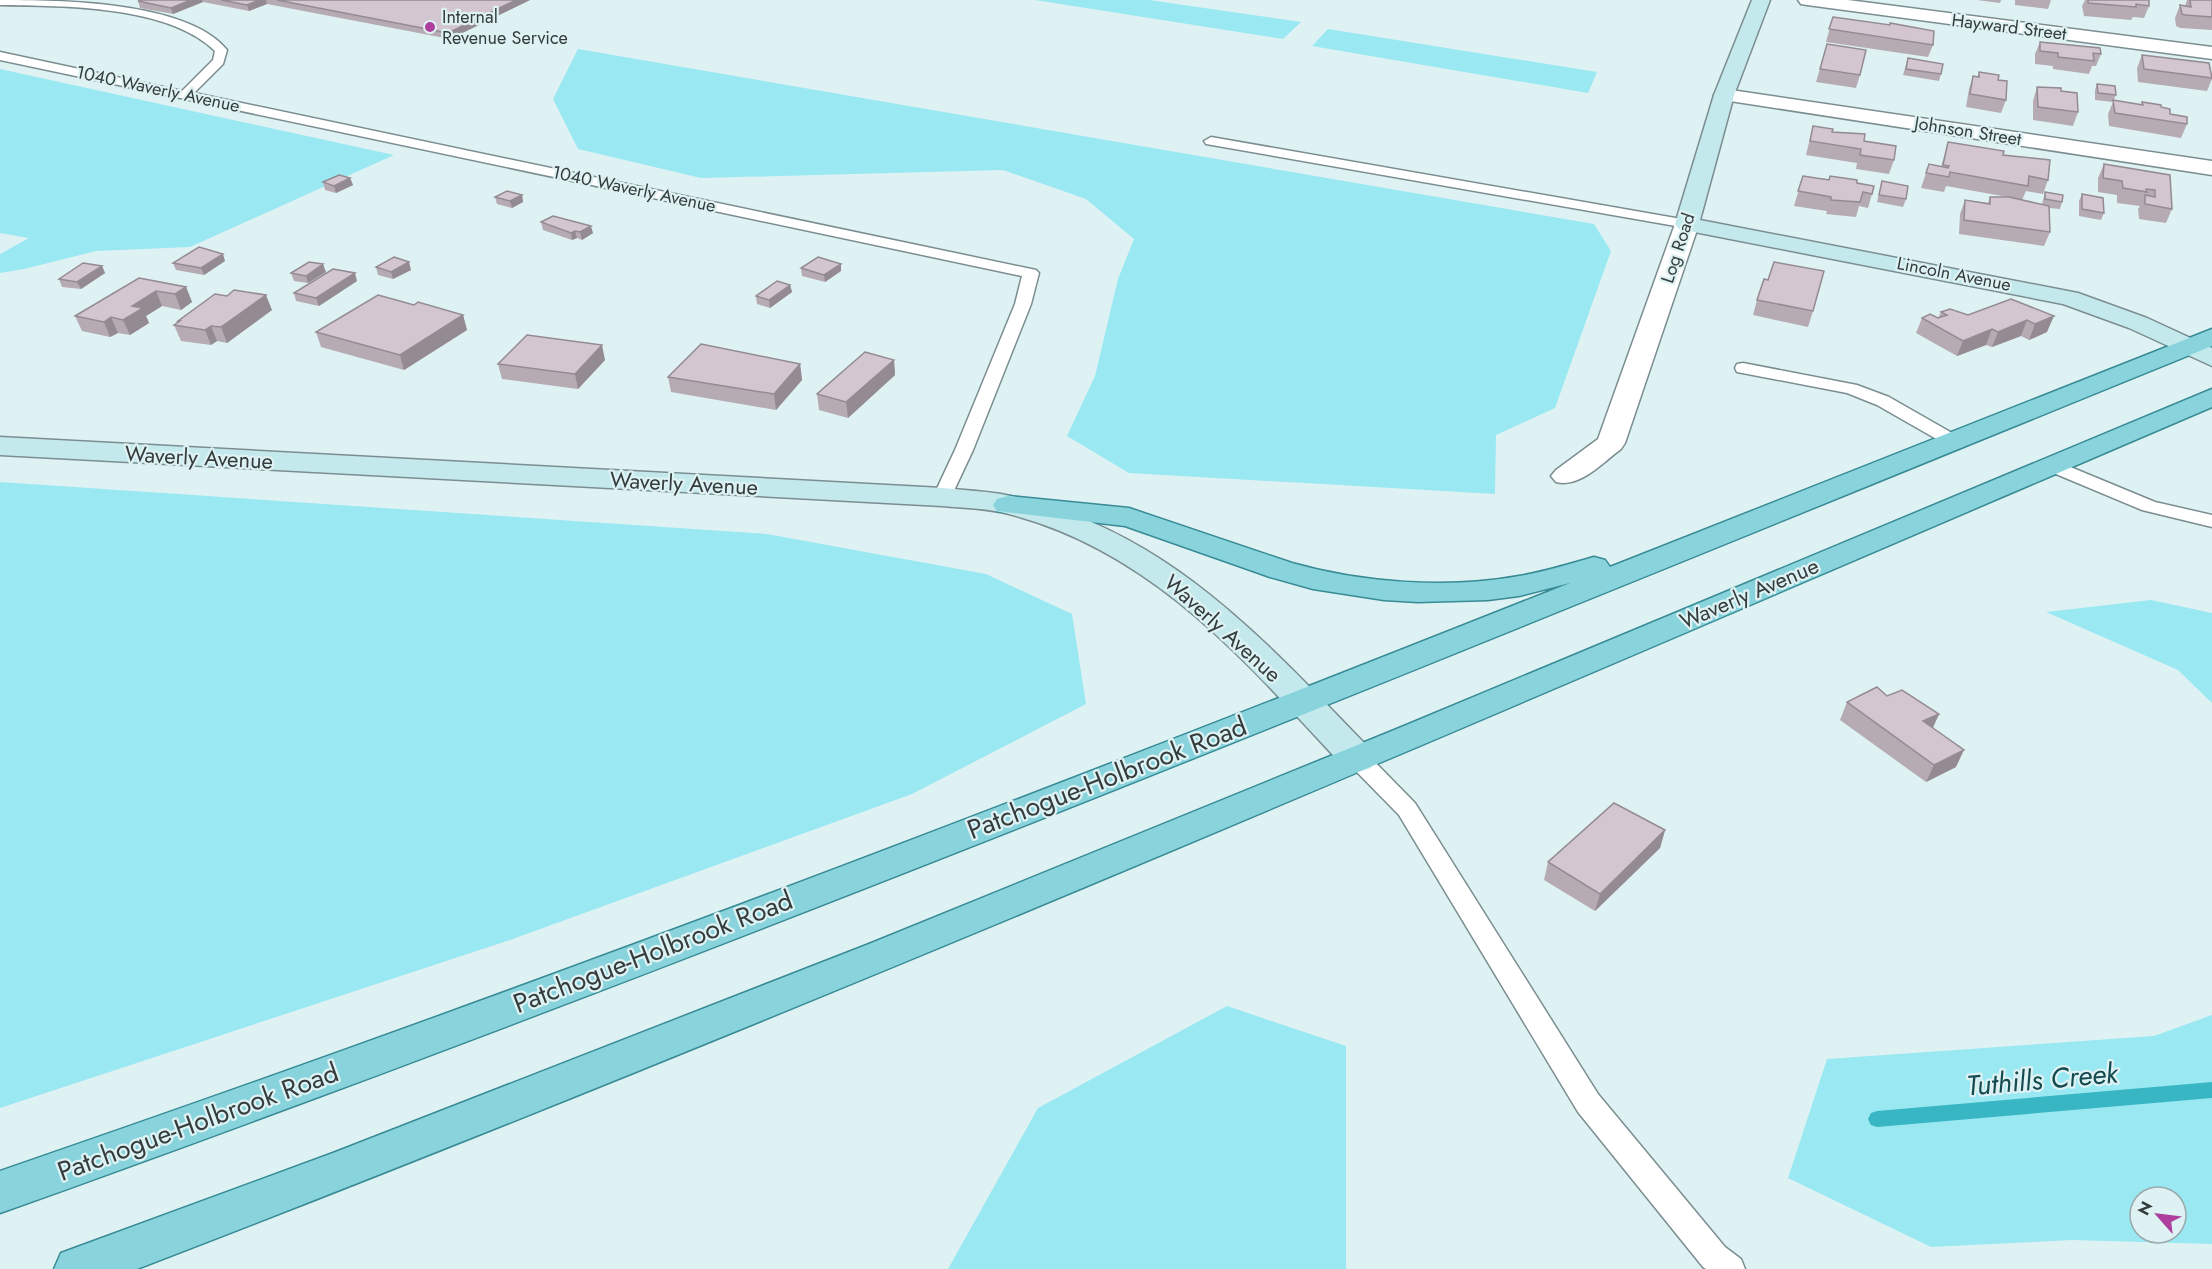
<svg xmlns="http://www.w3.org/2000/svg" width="2212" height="1269" viewBox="0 0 2212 1269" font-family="Jost,sans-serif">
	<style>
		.green { fill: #9ae8f2; fill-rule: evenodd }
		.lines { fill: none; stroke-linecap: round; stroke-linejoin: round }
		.stream { fill: #39b6c4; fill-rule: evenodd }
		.lane-casing { stroke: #7b8d90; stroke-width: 3 }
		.street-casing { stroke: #7b8d90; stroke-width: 3 }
		.secondary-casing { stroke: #7b8d90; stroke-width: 3 }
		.primary-casing { stroke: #388b95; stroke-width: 3 }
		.lane { fill: #fff; fill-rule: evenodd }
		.street { fill: #fff; fill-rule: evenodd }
		.secondary { fill: #c4e9ed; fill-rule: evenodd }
		.primary { fill: #89d3dc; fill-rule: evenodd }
		.wall { fill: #b6aab3 }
		.shaded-wall { fill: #948b92 }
		.building { fill: #d4c6d0; stroke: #948b92; stroke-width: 1.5 }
		.poi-dot { fill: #ae3f9c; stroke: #def2f4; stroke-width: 2 }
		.labels { text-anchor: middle; stroke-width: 4.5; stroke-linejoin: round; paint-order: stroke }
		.far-poi-label { font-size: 18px; fill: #343c3d; stroke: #def2f4; text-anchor: start }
		.far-street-label { font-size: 18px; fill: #343c3d; stroke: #def2f4 }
		.street-label { font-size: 22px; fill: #343c3d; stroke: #def2f4 }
		.near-street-label { font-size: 27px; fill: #343c3d; stroke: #def2f4 }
		.near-water-label { font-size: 28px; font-style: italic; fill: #154a50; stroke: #def2f4 }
	</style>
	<rect width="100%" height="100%" fill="#def2f4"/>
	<g class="green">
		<polygon points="1035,0 1149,0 1301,22 1283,39"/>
		<polygon points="1328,29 1597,72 1588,93 1312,46"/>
		<polygon points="578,49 1594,224 1611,251 1555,408 1496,435 1495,494 1129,473 1067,436 1095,376 1118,279 1134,239 1086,199 1003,170 701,178 578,149 553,99"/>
		<polygon points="0,69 394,155 190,247 96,251 24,269 0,273 0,254 29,238 0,233"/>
		<polygon points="0,482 767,534 986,574 1072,614 1086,704 912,794 510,940 0,1108"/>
		<polygon points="2151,600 2212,613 2212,703 2178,670 2046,612"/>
		<polygon points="1227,1006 1346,1046 1346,1269 948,1269 1038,1108"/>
		<path d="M2212,1015V1244L2072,1240L1931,1247L1788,1178L1827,1059L2154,1036ZM2140,1197H2176V1233H2140Z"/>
	</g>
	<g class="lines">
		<polygon class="stream" points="2212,1082 2212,1098 1877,1127 1871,1125 1868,1119 1871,1113 1877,1111"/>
		<g class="lane-casing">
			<g id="lane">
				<path d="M0,0C59,0 188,1 227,50L223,64L194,93L1036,270L1039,273L1031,304L973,450L951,497L949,501H935L933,497L955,450L1015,304L1022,276L0,60V52L182,91L213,60L215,51C168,5 63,6 0,5Z"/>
				<polygon points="1211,137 1687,220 1694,224 1687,228 1206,144 1204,141"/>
				<polygon points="1743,363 1857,385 1889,397 1959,437 1962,441 1959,445 1947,445 1877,405 1847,393 1737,372 1735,368 1737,364"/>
				<polygon points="2051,459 2155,502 2212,515 2212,527 2142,510 2044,469 2042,465 2044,461"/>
				<polygon points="1358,751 1366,753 1415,803 1598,1094 1725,1247 1741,1259 1745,1269 1706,1269 1703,1267 1578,1112 1399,815 1350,765 1347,759 1350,753"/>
			</g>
		</g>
		<g class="street-casing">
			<g id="street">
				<polygon points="1798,0 1848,0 2212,47 2212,59 1807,5 1801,4"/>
				<polygon points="1724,89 2212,161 2212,175 1717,99 1714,95 1717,91"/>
				<path d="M1687,217L1695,219L1699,224L1625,443L1621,449C1602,463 1580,488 1556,482L1551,476L1556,470L1598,439L1675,224L1679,219Z"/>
			</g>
		</g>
		<g class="secondary-casing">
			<g id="secondary">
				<polygon points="1752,0 1770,0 1734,95 1700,220 2078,293 2147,318 2212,348 2212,366 2129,328 2063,304 1679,229 1675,224 1714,95"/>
				<path d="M0,437L942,488C962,490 982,491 1001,494C1163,525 1262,638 1371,750L1376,759L1371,768L1358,772L1345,768C1245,661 1153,550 1005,513C985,508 963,508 942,506L0,455Z"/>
			</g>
		</g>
		<g class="primary-casing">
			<g id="primary">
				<path d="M2212,329V346C1478,644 746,947 0,1213V1171C528,990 1052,789 1570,583L1519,596L1488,600L1418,602L1384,600L1313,589L1270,577L1125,526L997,511L993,505L997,499L1008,496L1129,508L1292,563C1362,583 1447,589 1519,576C1544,572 1569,564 1594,557L1605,560L1610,567Z"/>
				<path d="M2212,389V407C1523,702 837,1000 137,1269H54L61,1253L333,1153L869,944L1404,726Z"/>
			</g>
		</g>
		<use href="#lane" class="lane"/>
		<use href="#street" class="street"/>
		<use href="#secondary" class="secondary"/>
		<use href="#primary" class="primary"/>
	</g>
	<g class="wall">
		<polygon points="142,0 530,0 450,39 267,4 249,11 203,2 173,14 140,8 138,1"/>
		<polygon points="1977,0 2001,0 2000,3"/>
		<polygon points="2015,0 2051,0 2048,9 2015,5"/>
		<polygon points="2085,0 2149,0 2149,6 2144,18 2133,17 2131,20 2084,16 2082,6"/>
		<polygon points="2187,0 2212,0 2212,30 2180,28 2176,26 2175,18 2180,5 2185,6"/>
		<polygon points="1833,17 1933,45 1928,57 1826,42"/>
		<polygon points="2040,42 2101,54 2096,66 2092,66 2089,74 2053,69 2053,66 2035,64 2035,54"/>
		<polygon points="1827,44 1860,75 1856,88 1816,82"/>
		<polygon points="2142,55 2212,76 2212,79 2207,91 2138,82 2137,68"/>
		<polygon points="1908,58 1941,74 1939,81 1903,75"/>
		<polygon points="1979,72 1998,80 2006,100 2001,113 1966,107 1969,89 1973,76 1978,77"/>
		<polygon points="2097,84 2116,95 2113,101 2141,105 2142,102 2161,107 2170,114 2187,124 2181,138 2109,126 2108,114 2113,102 2095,100 2095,90"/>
		<polygon points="2037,87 2061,91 2078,112 2073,126 2033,120 2033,101"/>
		<polygon points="1813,126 1864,141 1894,160 1889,174 1856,169 1857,163 1806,155"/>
		<polygon points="1948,142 2003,155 2048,180 2043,194 2026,191 2022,200 2042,204 2045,192 2062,202 2060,209 2049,208 2050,232 2044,246 1959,234 1960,214 1965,200 1988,203 1990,197 2008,197 1946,186 1944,192 1921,188 1929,164 1941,167"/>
		<polygon points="2104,164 2170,175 2172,209 2166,223 2139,219 2138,209 2140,206 2117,203 2117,195 2098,192 2098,178"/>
		<polygon points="1803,176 1857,183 1872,194 1868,208 1859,206 1856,217 1826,214 1827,211 1794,206"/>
		<polygon points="350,178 353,185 336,193 325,190 323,182"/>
		<polygon points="1882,181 1906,199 1903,207 1877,202"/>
		<polygon points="2082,194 2104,213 2101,220 2079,216 2079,201"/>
		<polygon points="522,195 523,202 512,208 497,204 495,197"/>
		<polygon points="541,222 593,233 582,240 577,238 572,240 543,230"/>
		<polygon points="225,261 204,275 176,270 173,263"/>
		<polygon points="102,266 105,273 81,289 62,287 59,279"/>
		<polygon points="376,267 411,270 393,279 378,275"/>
		<polygon points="801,268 841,271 825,282 802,276"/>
		<polygon points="326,272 308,283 294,281 291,273"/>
		<polygon points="139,278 186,287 192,302 181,310 162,306 146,316 149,323 130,335 118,333 110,337 82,331 75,316"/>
		<polygon points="357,281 319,306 296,301 294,293"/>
		<polygon points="790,285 792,292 770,308 757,304 756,296"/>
		<polygon points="2011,299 2047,332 2029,340 2021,336 1992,347 1986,345 1957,356 1916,333 1922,318 1938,318 1941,312 1968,315"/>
		<polygon points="1757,300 1813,311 1808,327 1753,315"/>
		<polygon points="414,305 463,315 467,330 404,370 321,347 316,332"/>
		<polygon points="272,310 227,343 217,341 211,345 181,341 174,325 178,322 178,321"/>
		<polygon points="605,360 578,389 502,379 498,364"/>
		<polygon points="894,360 895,375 848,418 819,410 817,394"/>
		<polygon points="800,364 802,380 776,410 671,392 668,377"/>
		<polygon points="1887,696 1939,714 1933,727 1956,767 1926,782 1840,720 1847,702"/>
		<polygon points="1665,830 1660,848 1595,911 1544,880 1548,862"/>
	</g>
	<g class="shaded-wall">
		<polygon points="191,0 202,0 203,2 173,14 171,8"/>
		<polygon points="259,0 266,0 267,4 249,11 247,5"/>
		<polygon points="516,0 530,0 450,39 448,33"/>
		<polygon points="350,178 353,185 336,193 334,186"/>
		<polygon points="522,195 523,202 512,208 510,201"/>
		<polygon points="591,226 593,233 582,240 580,232"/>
		<polygon points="575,231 577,238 572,240 571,233"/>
		<polygon points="223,254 225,261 204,275 201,268"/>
		<polygon points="409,262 411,270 393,279 391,272"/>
		<polygon points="323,264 326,272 308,283 306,276"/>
		<polygon points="841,264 841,271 825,282 824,275"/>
		<polygon points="102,266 105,273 81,289 77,282"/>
		<polygon points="355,273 357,281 319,306 316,298"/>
		<polygon points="790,285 792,292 770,308 769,300"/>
		<polygon points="186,287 192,302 181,310 175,294"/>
		<polygon points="156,291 162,306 146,316 149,323 130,335 123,320 132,306"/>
		<polygon points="266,295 272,310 227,343 221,327"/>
		<polygon points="463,315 467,330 404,370 400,355"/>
		<polygon points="2054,316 2047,332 2029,340 2035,324"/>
		<polygon points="111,317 118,333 110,337 104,322"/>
		<polygon points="2027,320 2021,336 1992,347 1998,332"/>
		<polygon points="211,326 217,341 211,345 205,330"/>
		<polygon points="1992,329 1986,345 1957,356 1963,341"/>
		<polygon points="602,345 605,360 578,389 575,374"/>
		<polygon points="894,360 895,375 848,418 846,402"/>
		<polygon points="800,364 802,380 776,410 774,394"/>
		<polygon points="1939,714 1931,732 1923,721"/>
		<polygon points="1964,750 1956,767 1926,782 1934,765"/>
		<polygon points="1665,830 1660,848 1595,911 1600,894"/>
	</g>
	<g class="building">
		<polygon points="142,0 191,0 171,8 138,1"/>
		<polygon points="221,0 259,0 247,5"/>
		<polygon points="277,0 516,0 448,33"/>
		<polygon points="2088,0 2149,0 2149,6 2136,4 2136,7 2088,3"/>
		<polygon points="2190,0 2212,0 2212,17 2185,15 2182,14 2180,5 2191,7"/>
		<polygon points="1833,17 1890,25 1890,23 1934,31 1933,45 1829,29"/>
		<polygon points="2040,42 2100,48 2101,54 2093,53 2094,61 2058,57 2058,53 2040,51"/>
		<polygon points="1827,44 1866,50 1860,75 1820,69"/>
		<polygon points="2142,55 2209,63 2212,78 2144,69"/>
		<polygon points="1908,58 1943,64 1941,74 1906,69"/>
		<polygon points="1979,72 1999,75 1998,80 2007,81 2006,100 1970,94 1973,76 1979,77"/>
		<polygon points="2097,84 2115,86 2116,95 2098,93"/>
		<polygon points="2037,87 2061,88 2061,91 2077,93 2078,112 2038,107"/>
		<polygon points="2113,100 2143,105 2142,102 2161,105 2161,107 2170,109 2170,114 2187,117 2187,124 2115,113"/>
		<polygon points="1813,126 1833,129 1832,132 1865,134 1864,141 1896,146 1894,160 1860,155 1861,149 1810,141"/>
		<polygon points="1948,142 2004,151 2003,155 2050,160 2048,180 2029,176 2028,186 1950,172 1949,177 1926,173 1929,164 1948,168 1949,166 1943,165"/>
		<polygon points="2104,164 2170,175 2172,209 2145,204 2145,195 2155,197 2155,190 2146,189 2147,192 2123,188 2122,181 2103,178"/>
		<polygon points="339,175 350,178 334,186 323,182"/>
		<polygon points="1803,176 1829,180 1830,176 1857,180 1857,183 1874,186 1872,194 1863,192 1860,202 1831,200 1831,197 1798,191"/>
		<polygon points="1882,181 1908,186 1906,199 1879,195"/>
		<polygon points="507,191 522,195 510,201 495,197"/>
		<polygon points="2045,192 2063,195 2062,202 2045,199"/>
		<polygon points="2082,194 2103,198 2104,213 2082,209"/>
		<polygon points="1990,197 2009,197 2049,206 2050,232 1964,220 1965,200 1990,204"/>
		<polygon points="553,216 591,226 580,232 575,231 571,233 541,222"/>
		<polygon points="199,247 223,254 201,268 173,263"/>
		<polygon points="394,257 409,262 391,272 376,267"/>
		<polygon points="818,257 841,264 824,275 801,268"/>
		<polygon points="309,262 323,264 306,276 291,273"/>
		<polygon points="1774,262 1824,271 1813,311 1757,300 1764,279 1768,280"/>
		<polygon points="83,263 102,266 77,282 59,279"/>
		<polygon points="333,269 355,273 316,298 294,293"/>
		<polygon points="139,278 186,287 175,294 156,291 132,306 143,308 123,320 111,317 104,322 75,316"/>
		<polygon points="777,281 790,285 769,300 756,296"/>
		<polygon points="234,290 266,295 221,327 211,326 205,330 174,325 180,321 178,321 215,294 227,296"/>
		<polygon points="378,295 414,305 418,302 463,315 400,355 316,332"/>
		<polygon points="2011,299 2054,316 2035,324 2027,320 1998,332 1992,329 1963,341 1922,318 1930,314 1938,318 1947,315 1941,312 1950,309 1968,315"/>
		<polygon points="527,335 602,345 575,374 498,364"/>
		<polygon points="701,344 800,364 774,394 668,377"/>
		<polygon points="865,352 894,360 846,402 817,394"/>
		<polygon points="1877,687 1887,696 1902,690 1939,714 1923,721 1964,750 1934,765 1847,702"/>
		<polygon points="1614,803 1665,830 1600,894 1548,862"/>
	</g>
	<circle class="poi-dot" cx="430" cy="27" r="6"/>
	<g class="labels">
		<g class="far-poi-label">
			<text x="442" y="23">Internal<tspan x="442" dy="21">Revenue Service</tspan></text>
		</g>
		<g class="far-street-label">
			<text transform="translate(2009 27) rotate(7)" y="6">Hayward Street</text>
			<text transform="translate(158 89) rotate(12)" y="6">1040 Waverly Avenue</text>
			<text transform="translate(1968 131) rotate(9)" y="6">Johnson Street</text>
			<text transform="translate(634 189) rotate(12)" y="6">1040 Waverly Avenue</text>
			<text transform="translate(1678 248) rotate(-72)" y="6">Log Road</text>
			<text transform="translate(1954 274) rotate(11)" y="6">Lincoln Avenue</text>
		</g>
		<g class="street-label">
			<text transform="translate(199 457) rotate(3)" y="8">Waverly Avenue</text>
			<text transform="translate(684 483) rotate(3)" y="8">Waverly Avenue</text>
			<text transform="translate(1749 593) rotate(-23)" y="8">Waverly Avenue</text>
			<text transform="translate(1223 628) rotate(42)" y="8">Waverly Avenue</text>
		</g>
		<g class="near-street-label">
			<text transform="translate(1107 778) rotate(-21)" y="9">Patchogue-Holbrook Road</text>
			<text transform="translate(653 952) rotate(-21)" y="9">Patchogue-Holbrook Road</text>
			<text transform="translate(198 1122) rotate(-20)" y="9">Patchogue-Holbrook Road</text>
		</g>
		<g class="near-water-label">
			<text transform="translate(2042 1079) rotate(-5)" y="10">Tuthills Creek</text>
		</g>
	</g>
	<g transform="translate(2158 1215) rotate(298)"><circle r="28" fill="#def2f4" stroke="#9aa9ab" stroke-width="1.5"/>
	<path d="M0-4.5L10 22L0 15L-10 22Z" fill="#ae3f9c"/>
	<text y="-9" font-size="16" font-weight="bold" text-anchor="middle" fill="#343c3d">N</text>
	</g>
</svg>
